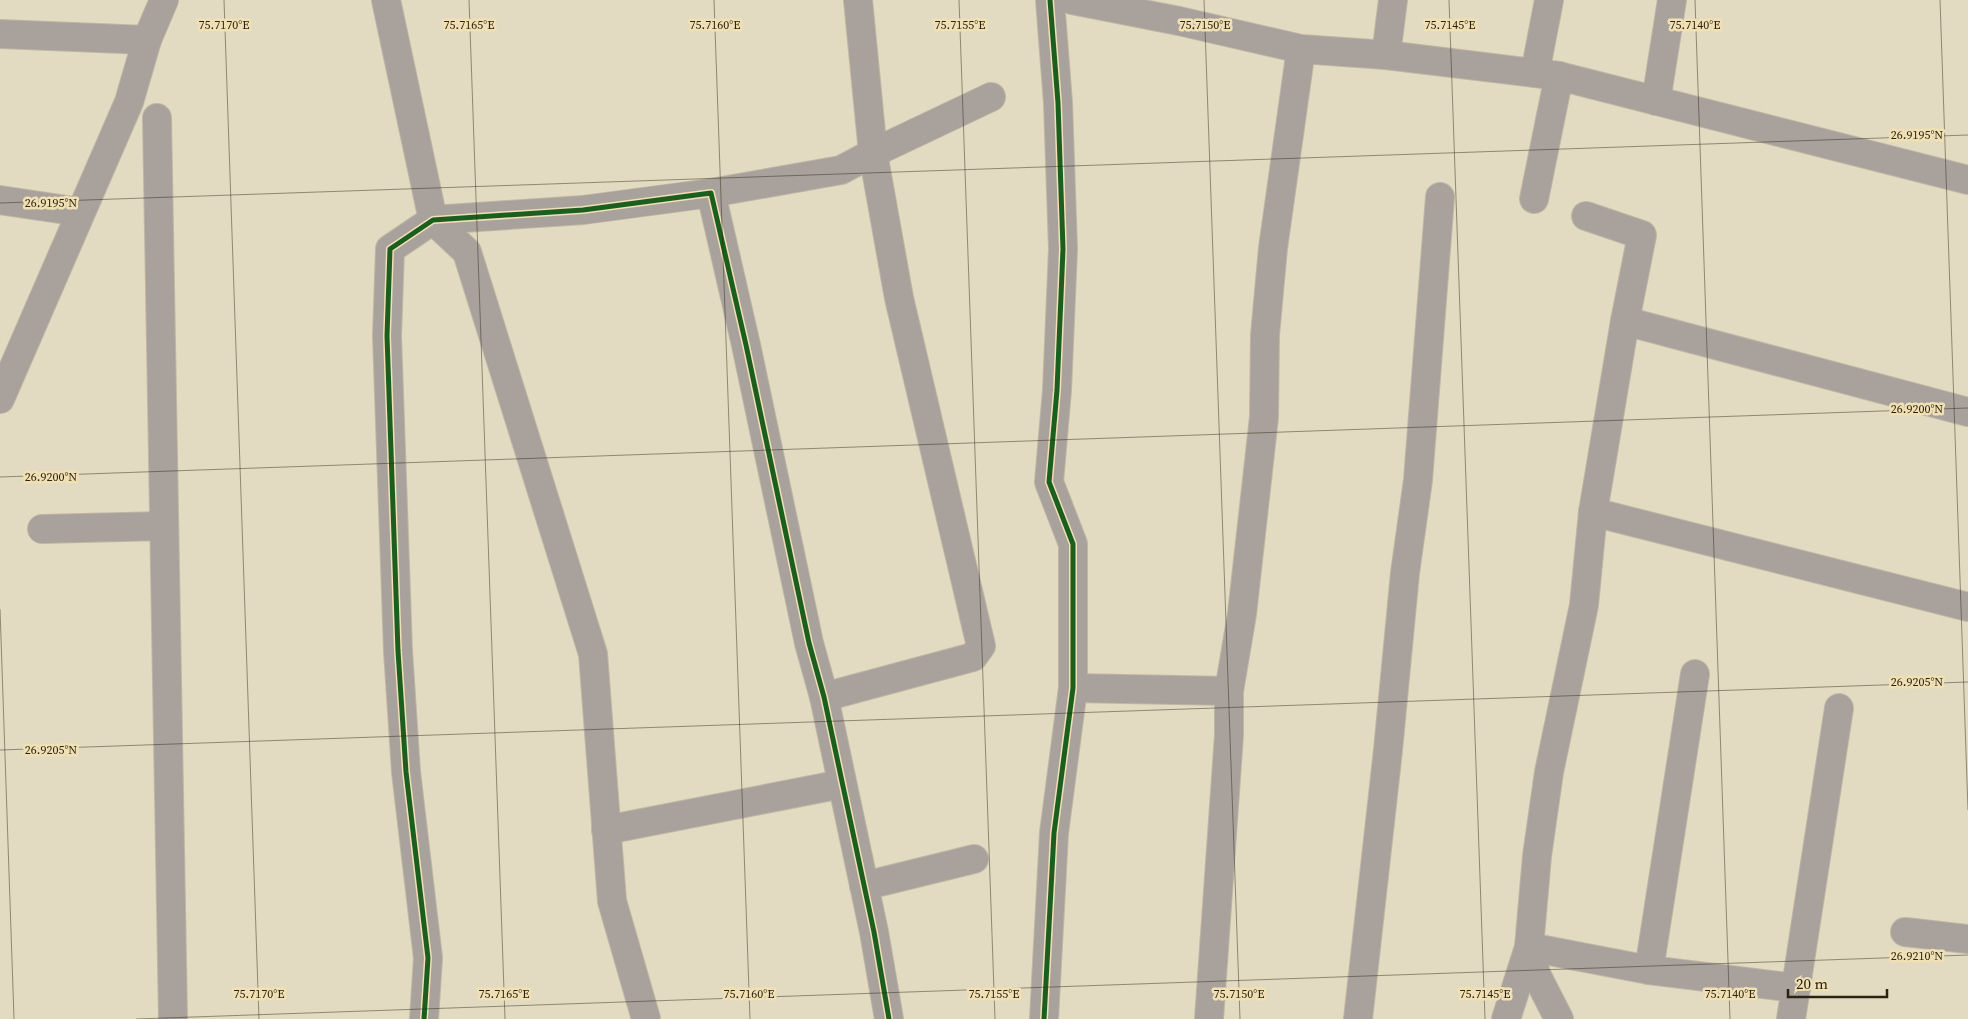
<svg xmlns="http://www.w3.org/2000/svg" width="1968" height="1019" viewBox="0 0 1968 1019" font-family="'Source Serif 4',serif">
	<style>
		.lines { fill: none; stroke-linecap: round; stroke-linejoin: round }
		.minor-casing { stroke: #beb7a4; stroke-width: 30 }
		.minor { stroke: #a9a19c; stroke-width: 28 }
		.cycleway-casing { stroke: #f0e0b3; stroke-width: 8 }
		.cycleway { stroke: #1b5e20; stroke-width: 5 }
		.ticks { fill: none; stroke: #2a2312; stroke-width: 1; stroke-opacity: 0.45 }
		.ticks-label { font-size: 12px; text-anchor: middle; fill: #2a2312; stroke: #f0e0b3; stroke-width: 5; stroke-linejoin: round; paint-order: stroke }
	</style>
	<rect width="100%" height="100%" fill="#e2dac1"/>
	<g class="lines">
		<g class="minor-casing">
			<g id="minor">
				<polyline points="386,0 433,220 467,252 593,654 612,901 646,1019"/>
				<polyline points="1072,0 1179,21 1301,49 1386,55 1559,76 1968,180"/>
				<polyline points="0,34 147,40"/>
				<polyline points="1386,55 1393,0"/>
				<polyline points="1535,73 1549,0"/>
				<polyline points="1656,101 1672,0"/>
				<polyline points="157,118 173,1019"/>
				<polyline points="711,193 841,170 873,153 858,0"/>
				<polyline points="1534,199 1559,76"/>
				<polyline points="0,200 80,212"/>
				<polyline points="1625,321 1968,412"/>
				<polyline points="0,399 129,102 147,40 164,0"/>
				<polyline points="1593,512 1968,607"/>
				<polyline points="42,529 164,526"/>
				<polyline points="1073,688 1229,691"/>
				<polyline points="824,697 973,657 981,646 899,298 873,153 991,97"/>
				<polyline points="606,830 842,784"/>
				<polyline points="864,886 974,859"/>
				<polyline points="1905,932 1968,939"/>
				<polyline points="1649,970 1695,674"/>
				<polyline points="424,1019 428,958 406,772 398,651 387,336 390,249 433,220 583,210 711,193 746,345 809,643 824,697 874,932 889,1019"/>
				<polyline points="1044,1019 1054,833 1073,688 1073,544 1049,482 1057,390 1063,249 1058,103 1050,0"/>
				<polyline points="1209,1019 1229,735 1229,691 1242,614 1264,417 1265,335 1273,248 1301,49"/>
				<polyline points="1358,1019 1388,750 1405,573 1418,480 1440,197"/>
				<polyline points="1506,1019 1529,947 1649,970 1796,988"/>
				<polyline points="1559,1019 1536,974 1529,947 1537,856 1549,772 1584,605 1593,512 1625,321 1642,235 1586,216"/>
				<polyline points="1791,1019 1839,708"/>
			</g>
		</g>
		<use href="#minor" class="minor"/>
		<g class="cycleway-casing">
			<g id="cycleway">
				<polyline points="424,1019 428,958 406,772 398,651 387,336 390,249 433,220 583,210 711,193 746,345 809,643 824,697 874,932 889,1019"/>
				<polyline points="1044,1019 1054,833 1073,688 1073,544 1049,482 1057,390 1063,249 1058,103 1050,0"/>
			</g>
		</g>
		<use href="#cycleway" class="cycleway"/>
	</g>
	<path class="ticks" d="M224,0L259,1019M469,0L505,1019M714,0L750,1019M959,0L995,1019M1204,0L1240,1019M1449,0L1485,1019M1695,0L1730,1019M1940,0L1968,810M0,203L1968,135M0,477L1968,408M0,609L14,1019M0,750L1968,682M136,1019L1968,955"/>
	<g class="ticks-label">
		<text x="224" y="29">75.7170°E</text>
		<text x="469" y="29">75.7165°E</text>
		<text x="715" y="29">75.7160°E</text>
		<text x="960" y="29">75.7155°E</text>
		<text x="1205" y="29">75.7150°E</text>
		<text x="1450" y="29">75.7145°E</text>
		<text x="1695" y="29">75.7140°E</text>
		<text x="1917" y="139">26.9195°N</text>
		<text x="51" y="207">26.9195°N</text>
		<text x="1917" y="413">26.9200°N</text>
		<text x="51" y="481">26.9200°N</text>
		<text x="1917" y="686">26.9205°N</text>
		<text x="51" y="754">26.9205°N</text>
		<text x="1917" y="960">26.9210°N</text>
		<text x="259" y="998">75.7170°E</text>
		<text x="504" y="998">75.7165°E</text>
		<text x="749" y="998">75.7160°E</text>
		<text x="994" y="998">75.7155°E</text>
		<text x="1239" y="998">75.7150°E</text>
		<text x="1485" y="998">75.7145°E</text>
		<text x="1730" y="998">75.7140°E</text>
	</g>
	<path d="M1788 989v8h99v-8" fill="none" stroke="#2a2312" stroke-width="2.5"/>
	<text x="1796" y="989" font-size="15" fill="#2a2312" stroke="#f0e0b3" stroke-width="4" paint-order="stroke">20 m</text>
</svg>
